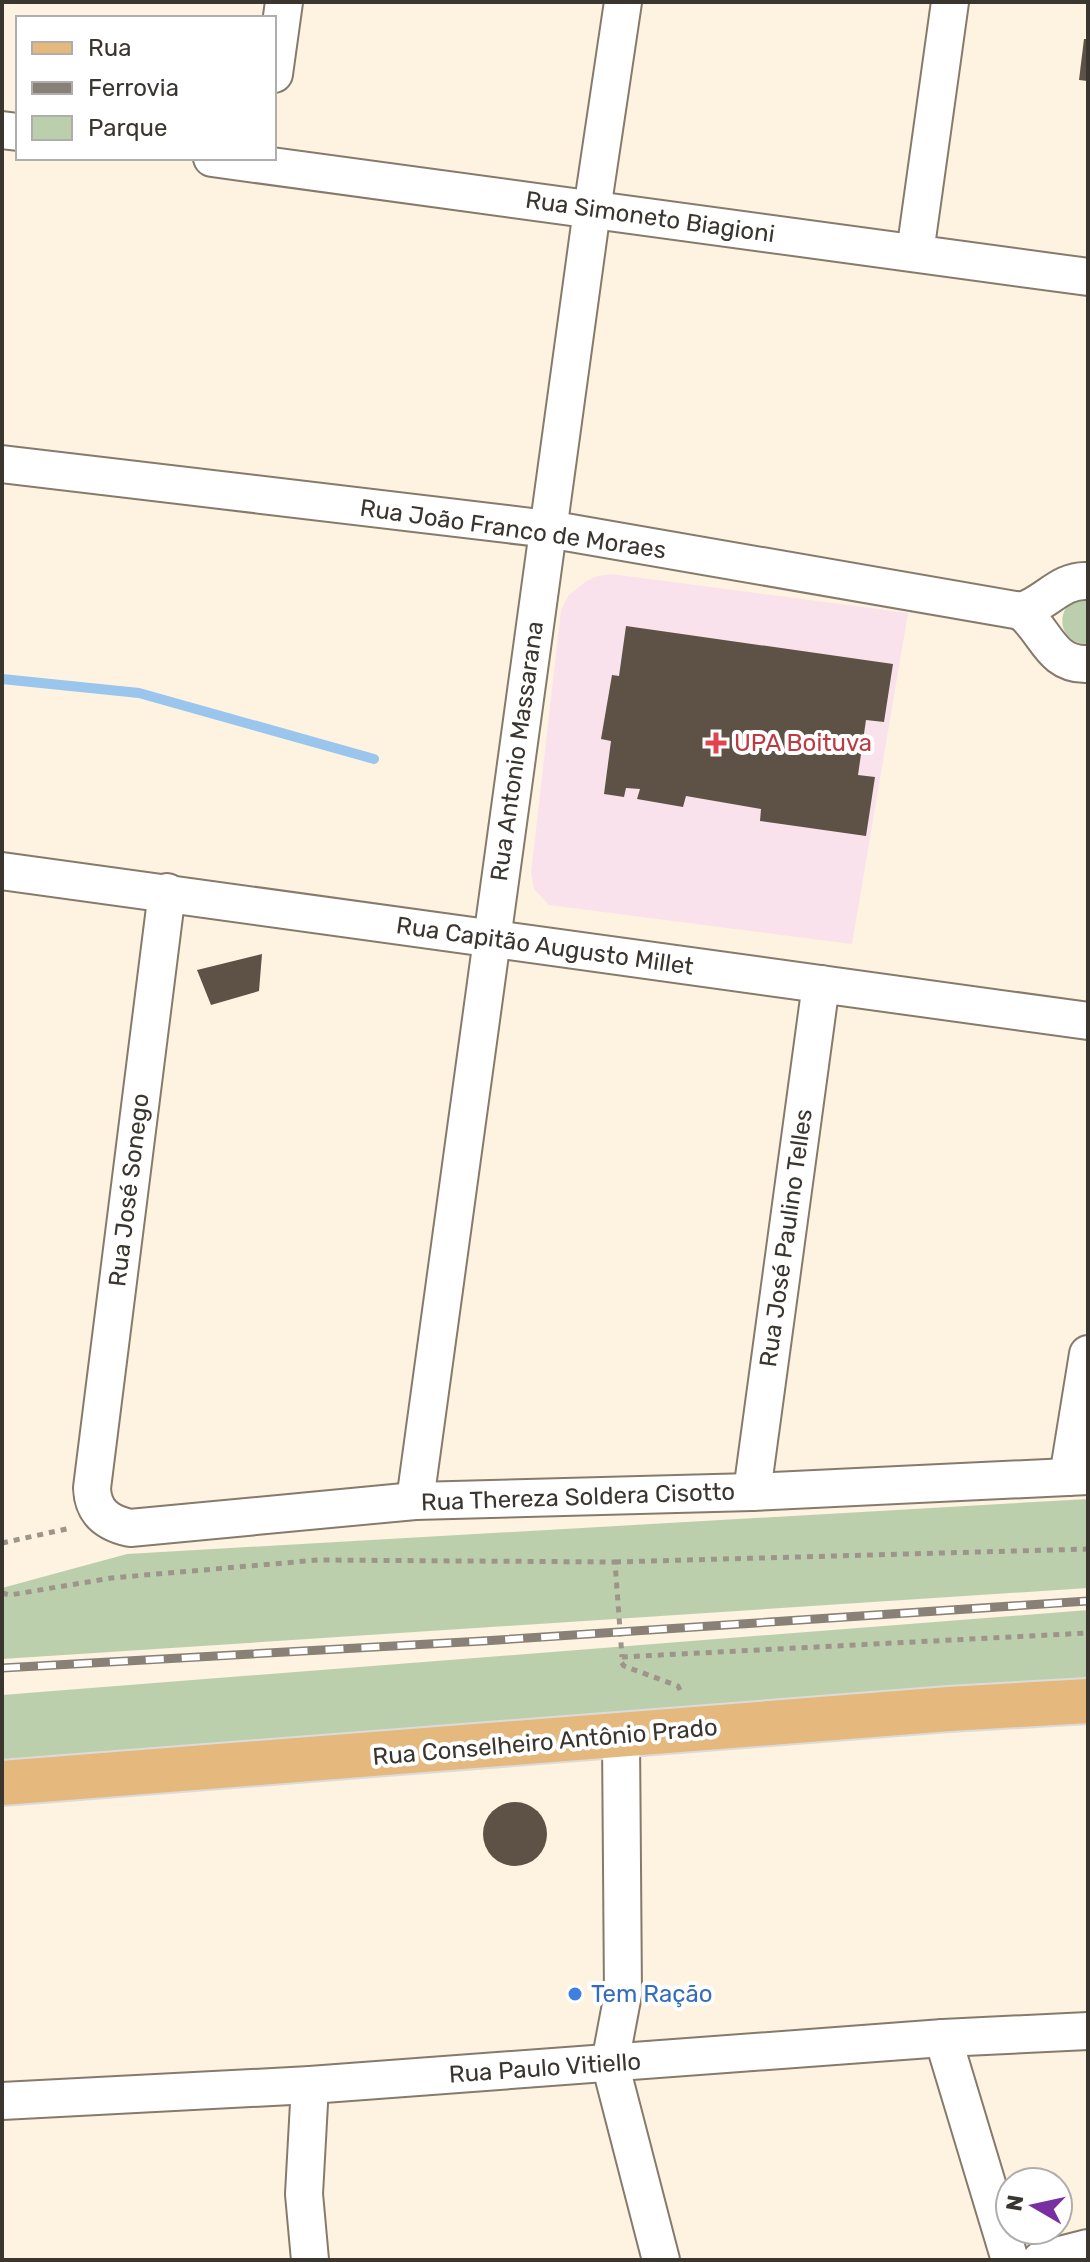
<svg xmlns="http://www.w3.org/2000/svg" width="1090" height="2262" viewBox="0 0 1090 2262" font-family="Rubik,sans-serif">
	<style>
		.medical { fill: #fae2ec }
		.green { fill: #bccfad }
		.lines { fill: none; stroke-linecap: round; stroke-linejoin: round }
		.stream { stroke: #9ac5ed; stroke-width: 10 }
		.building { fill: #5d5245 }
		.minor-casing { stroke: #857a6c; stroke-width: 40 }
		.major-casing { stroke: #dcdbda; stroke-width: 48 }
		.path { stroke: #9d9589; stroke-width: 5; stroke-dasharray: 6 6; stroke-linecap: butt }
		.minor { stroke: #fff; stroke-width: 36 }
		.major { stroke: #e5b87e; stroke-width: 44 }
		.rail-casing { stroke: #898177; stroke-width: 9 }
		.rail { stroke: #fff; stroke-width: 6; stroke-dasharray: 18; stroke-linecap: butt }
		.health-dot { fill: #e0444e; stroke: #fff; stroke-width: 3 }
		.shop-dot { fill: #3f7fe0; stroke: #fff; stroke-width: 3 }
		.labels { text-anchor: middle; stroke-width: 8; stroke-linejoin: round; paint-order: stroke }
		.street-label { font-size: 24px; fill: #3a352f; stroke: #fff }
		.health-label { font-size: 24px; fill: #be3a42; stroke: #fff; text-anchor: start }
		.shop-label { font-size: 24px; fill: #366cbe; stroke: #fff; text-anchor: start }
	</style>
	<rect width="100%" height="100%" fill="#fef2e1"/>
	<polygon class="medical" points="611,574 908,613 852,944 549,905 534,889 531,873 561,610 568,596 585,582 594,577"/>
	<g class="green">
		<path d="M1088,597V644C1063,645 1054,618 1071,601Z"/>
		<polygon points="1088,1499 1088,1588 2,1659 2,1588 127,1554"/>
		<polygon points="1088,1610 1088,1690 2,1769 2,1695"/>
	</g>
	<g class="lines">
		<polyline class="stream" points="2,679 139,693 374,759"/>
	</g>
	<g class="building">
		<polygon points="1084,39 1088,39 1088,81 1079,80"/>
		<polygon points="626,626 893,664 884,722 866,720 858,775 875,777 866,836 760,821 761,809 686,796 683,807 637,799 640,789 626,788 624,797 604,794 611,741 601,739 612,675 619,676"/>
		<polygon points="262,954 259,991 211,1005 197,970"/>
		<circle cx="515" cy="1834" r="32"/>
	</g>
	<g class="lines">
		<g class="minor-casing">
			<g id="minor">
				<polyline points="274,74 284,2"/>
				<polyline points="2,130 18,132"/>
				<polyline points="212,158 1088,277"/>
				<polyline points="915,253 950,2"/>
				<polyline points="2,464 548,529 1021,611"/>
				<path d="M1088,581C1060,579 1046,604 1021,611C1046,630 1050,666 1088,664"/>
				<polyline points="2,871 1088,1021"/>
				<path d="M167,892L92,1488C93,1512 107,1523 130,1528L415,1501L752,1492L1088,1476"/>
				<polyline points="1068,1477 1088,1354"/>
				<polyline points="752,1492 821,984"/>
				<polyline points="415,1501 592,210 623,2"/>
				<polyline points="621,1737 623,1994 610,2063 661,2260"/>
				<polyline points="943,2038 1010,2260"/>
				<polyline points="310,2085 304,2194 310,2260"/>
				<polyline points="2,2101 310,2085 943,2038 1088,2031"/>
				<polyline points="1041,2260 1088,2248"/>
			</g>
		</g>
		<g class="major-casing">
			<polyline id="major" points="2,1783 949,1709 1088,1701"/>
		</g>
		<g class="path">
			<polyline points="2,1543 71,1528"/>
			<polyline points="615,1562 1088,1549"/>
			<polyline points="2,1593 10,1595 111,1578 318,1560 615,1562 622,1657"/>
			<polyline points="680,1690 678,1686 624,1666 621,1662 622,1657 1088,1633"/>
		</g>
		<use href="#minor" class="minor"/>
		<use href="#major" class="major"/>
		<g class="rail-casing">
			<polyline id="rail" points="2,1668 483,1641 1088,1601"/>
		</g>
		<use href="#rail" class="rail"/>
	</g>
	<path class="health-dot" d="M712 731h8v8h8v8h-8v8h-8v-8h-8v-8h8z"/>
	<circle class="shop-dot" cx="575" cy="1994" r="8"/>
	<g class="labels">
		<g class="street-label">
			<text transform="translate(650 217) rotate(8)" y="8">Rua Simoneto Biagioni</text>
			<text transform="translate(513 529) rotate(8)" y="8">Rua João Franco de Moraes</text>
			<text transform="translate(517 751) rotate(-82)" y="8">Rua Antonio Massarana</text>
			<text transform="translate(545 946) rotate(8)" y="8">Rua Capitão Augusto Millet</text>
			<text transform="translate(129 1190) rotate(-83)" y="8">Rua José Sonego</text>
			<text transform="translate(786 1238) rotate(-82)" y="8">Rua José Paulino Telles</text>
			<text transform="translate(578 1497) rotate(-2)" y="8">Rua Thereza Soldera Cisotto</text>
			<text transform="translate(545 1742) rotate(-5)" y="8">Rua Conselheiro Antônio Prado</text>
			<text transform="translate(545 2068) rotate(-4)" y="8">Rua Paulo Vitiello</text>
		</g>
		<g class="health-label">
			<text x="734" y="751">UPA Boituva</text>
		</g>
		<g class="shop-label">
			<text x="591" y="2002">Tem Ração</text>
		</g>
	</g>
	<rect width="1090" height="2262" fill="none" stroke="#3a352f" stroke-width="8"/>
	<rect x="16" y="16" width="260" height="144" fill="#ffffff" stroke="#b0aeac" stroke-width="2"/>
	<rect x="32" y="42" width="40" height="12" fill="#e5b87e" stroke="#b0aeac" stroke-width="2"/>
	<text x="88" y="56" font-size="24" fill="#3a352f">Rua</text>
	<rect x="32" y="82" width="40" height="12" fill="#898177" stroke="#b0aeac" stroke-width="2"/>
	<text x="88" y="96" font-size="24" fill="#3a352f">Ferrovia</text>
	<rect x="32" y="116" width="40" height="24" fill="#bccfad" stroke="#b0aeac" stroke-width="2"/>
	<text x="88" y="136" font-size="24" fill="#3a352f">Parque</text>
	<g transform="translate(1034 2206) rotate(279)"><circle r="38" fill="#ffffff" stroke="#b0aeac" stroke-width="2"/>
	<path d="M0-6L14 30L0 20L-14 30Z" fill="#792fa2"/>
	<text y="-12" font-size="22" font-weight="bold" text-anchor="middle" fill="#3a352f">N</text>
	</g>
</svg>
